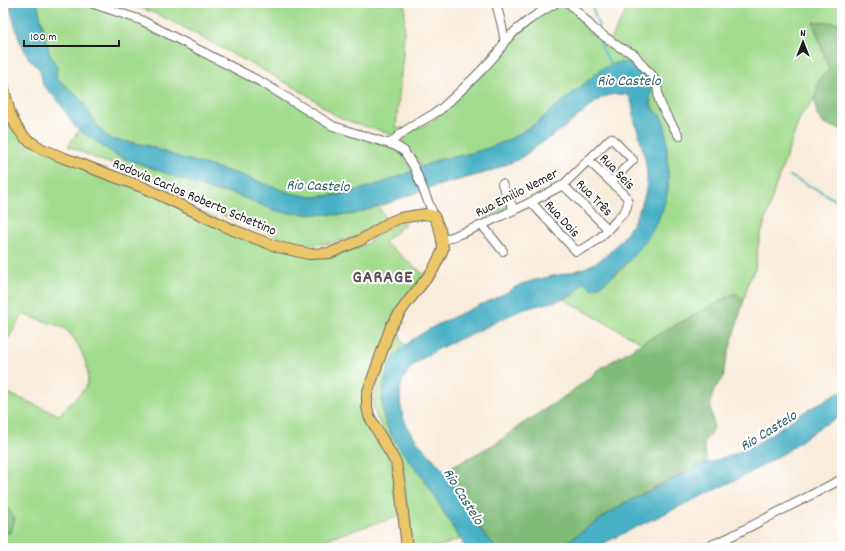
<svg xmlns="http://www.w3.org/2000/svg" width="845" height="551" viewBox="0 0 845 551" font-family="Dekko,sans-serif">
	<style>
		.green { fill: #a1db8d; stroke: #5e7c54 }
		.forest { fill: #80bb78; stroke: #4e6c4a }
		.water { fill: #47b0c5; stroke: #326670 }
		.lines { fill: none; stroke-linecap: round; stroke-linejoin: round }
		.stream { stroke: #47b0c5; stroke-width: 2 }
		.minor-casing { stroke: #69655f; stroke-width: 10 }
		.major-casing { stroke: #69655f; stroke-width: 12 }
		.minor { stroke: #fff; stroke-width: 8 }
		.major { stroke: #ebc669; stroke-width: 10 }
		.labels { text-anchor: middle; stroke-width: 4; stroke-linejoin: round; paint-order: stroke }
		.street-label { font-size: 14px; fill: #1c1c1c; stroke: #fff }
		.water-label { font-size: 15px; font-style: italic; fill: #2f5f68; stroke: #fff }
		.district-label { font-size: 18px; font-weight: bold; letter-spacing: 1px; fill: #634e59; stroke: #fff }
	</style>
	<rect width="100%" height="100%" fill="#fff"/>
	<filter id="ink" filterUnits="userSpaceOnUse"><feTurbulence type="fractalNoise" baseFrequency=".025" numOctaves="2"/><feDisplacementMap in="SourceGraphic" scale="8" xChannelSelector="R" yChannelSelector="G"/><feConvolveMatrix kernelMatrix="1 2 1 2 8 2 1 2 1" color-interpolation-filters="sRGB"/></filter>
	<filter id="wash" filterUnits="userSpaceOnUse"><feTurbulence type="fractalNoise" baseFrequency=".012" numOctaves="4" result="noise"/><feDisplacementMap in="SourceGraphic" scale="16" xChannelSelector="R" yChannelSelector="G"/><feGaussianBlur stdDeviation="0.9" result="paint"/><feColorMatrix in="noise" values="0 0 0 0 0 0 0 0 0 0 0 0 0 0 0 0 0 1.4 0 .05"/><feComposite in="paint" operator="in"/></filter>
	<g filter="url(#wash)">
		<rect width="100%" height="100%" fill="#f8ecdb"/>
		<g class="green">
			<polygon points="37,3 93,3 130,15 329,122 399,151 413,171 379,184 348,193 312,197 290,193 238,174 178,157 146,145 111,139 103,133 77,96 56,77 57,68 50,55"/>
			<path d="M118,3H400L405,7L403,54L396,127L412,130L430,123L471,83L518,27L558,3H574L584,26L590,33L611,39L630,3H842V23L813,22L829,70L819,79L815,99L801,115L775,188L758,245L755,269L748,283L744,300L735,293L642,343L563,299L572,295L584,282L593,289C604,283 617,274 626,265C631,259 635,251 640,244C651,226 664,211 668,189L661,116C653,109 651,105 650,95L602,69C574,94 545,120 512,138C484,153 451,159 421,167C416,156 410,146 399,139C381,127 358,127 339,117C327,111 316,100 304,93C276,76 245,61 216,45C187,30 150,6 118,3Z"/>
			<path d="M3,95L21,124L35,138L55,149L296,253H340L366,244L381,232L399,223L407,222L384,242L426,276L409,294L364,399L392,466L400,516L325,539L327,548H3V533L11,532L15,518L3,504V391L59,415C64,409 85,390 87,385C92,369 78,339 65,329C58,324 32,318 23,314L3,347Z"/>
			<polygon points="79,130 115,154 214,191 232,193 274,210 308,214 349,215 355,214 379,206 386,221 361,235 340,241 325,244 305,244 285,239 254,228 219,213 139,173 97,159 68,146"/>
			<polygon points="505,199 509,208 486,218 482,210"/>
			<path d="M397,329L405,347C396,354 389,367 386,378C372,426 401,447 427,484C439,501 448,521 460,539L435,548H411L404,471L376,416L373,407L375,391L394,335Z"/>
		</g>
		<g class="forest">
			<polygon points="813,22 842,23 842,129 825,125 817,116 815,99 819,79 829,70"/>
			<path d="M736,293L744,300L724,368C724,384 720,379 714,390C708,403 712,415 714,428L704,442L707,463L663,483L623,504L558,548H496C476,527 459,496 443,472L498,442L519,426L565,396L591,377L596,371L642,343Z"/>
			<polygon points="3,504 15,517 11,533 3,533"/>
		</g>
		<g class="water">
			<path d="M10,3H37L50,55L57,66L56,77C62,85 71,89 77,96C90,109 95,130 111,139L146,145L178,157L238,174L290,193L312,197L330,196L348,193L382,183L410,172L437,160L468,154L494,146L512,138L536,123L602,69C606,67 609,65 613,64C627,58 649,68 651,85C652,91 649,99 651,106C654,112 662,115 664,122C667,132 667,143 667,153C668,167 670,184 666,198C659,226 640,252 618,271C610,278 601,287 591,289L584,282C579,286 578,292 572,295C560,302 545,303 532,307C514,312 498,321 482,329C461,339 416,355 405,376C399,386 399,400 402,411C406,435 427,450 441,468C460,493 473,525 496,548H466C452,528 441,506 428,486C414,463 388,441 383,414C381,405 382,396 384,386C385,378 387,369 391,362C405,336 454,317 480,305C489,301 498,297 506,293C512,289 518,285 525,283C549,275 573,275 595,263C622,248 649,205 647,174C646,157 640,139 635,122C633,114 633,105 630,97L627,95L619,94L610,95L601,98L562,129L519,159L508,164L485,173L426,189L389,203L355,214L349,215L308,214L286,213L274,210L232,193L214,191L118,156L108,150L75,127L59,102L43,85L40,70L29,59L19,39L11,12Z"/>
			<polygon points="842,392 842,416 820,427 786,452 748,474 630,530 608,541 600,548 558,548 623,504 697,467 739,452 756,444 804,412 832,396"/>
		</g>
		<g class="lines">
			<g class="stream">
				<polyline points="591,3 599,27"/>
				<polyline points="599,36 603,51 613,67"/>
				<path d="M790,176C808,186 827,192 842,206"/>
				<polyline points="460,548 465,544"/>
			</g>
		</g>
	</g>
	<g filter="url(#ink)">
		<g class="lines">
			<g class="minor-casing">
				<g id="minor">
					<polyline points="91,3 141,20 166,33 263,83 333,126 396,146 404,151 414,167 434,216"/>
					<polyline points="569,3 594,29 619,47 634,54 643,66 652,75 657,84 659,100 665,113 679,136"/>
					<path d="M504,42C520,25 535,15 556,3"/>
					<path d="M390,143C394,140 398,136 402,133C414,124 429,118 441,109C451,100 502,53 504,42C505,33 498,12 496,3"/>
					<polyline points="502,184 514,210"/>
					<polyline points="563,185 608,229"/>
					<path d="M531,202L576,251C596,246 611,226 625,211C628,205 629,202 626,196L588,160"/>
					<polyline points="482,225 503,251"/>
					<polyline points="442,241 482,225 531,202 563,185 611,138 633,160 612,181"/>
					<polyline points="726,539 729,548"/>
					<polyline points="704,548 726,539 842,479"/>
				</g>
			</g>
			<g class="major-casing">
				<polyline id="major" points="3,85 10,113 16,126 25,138 42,149 64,158 145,188 233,230 278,247 309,254 330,253 361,240 390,222 400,218 425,214 434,216 440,230 442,241 443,249 441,254 433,270 406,304 391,326 367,394 367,407 369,416 396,463 400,486 407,548"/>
			</g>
			<use href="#minor" class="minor"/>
			<use href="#major" class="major"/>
		</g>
	</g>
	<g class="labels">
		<g class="street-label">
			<text transform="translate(618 171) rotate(46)" y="5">Rua Seis</text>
			<text transform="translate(516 192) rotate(-27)" y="5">Rua Emilio Nemer</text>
			<text transform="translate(195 196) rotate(23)" y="5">Rodovia Carlos Roberto Schettino</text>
			<text transform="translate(595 197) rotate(45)" y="5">Rua Três</text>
			<text transform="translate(563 218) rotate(47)" y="5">Rua Dois</text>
		</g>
		<g class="water-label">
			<text x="629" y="85">Rio Castelo</text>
			<text transform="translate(318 185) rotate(2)" y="5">Rio Castelo</text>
			<text transform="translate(768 430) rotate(-32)" y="5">Rio Castelo</text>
			<text transform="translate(464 496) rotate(58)" y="5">Rio Castelo</text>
		</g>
		<g class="district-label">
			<text x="383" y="282">GARAGE</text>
		</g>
	</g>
	<rect width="845" height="551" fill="none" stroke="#fff" stroke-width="16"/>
	<g transform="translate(803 42)" stroke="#ffffff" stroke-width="3" paint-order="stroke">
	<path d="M0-3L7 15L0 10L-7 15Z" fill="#1c1c1c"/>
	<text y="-6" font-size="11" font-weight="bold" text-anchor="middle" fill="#1c1c1c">N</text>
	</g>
	<path d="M24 40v6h95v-6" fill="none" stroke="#1c1c1c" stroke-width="2"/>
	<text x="30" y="40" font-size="12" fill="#1c1c1c" stroke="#ffffff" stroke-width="3" paint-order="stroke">100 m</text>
</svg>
